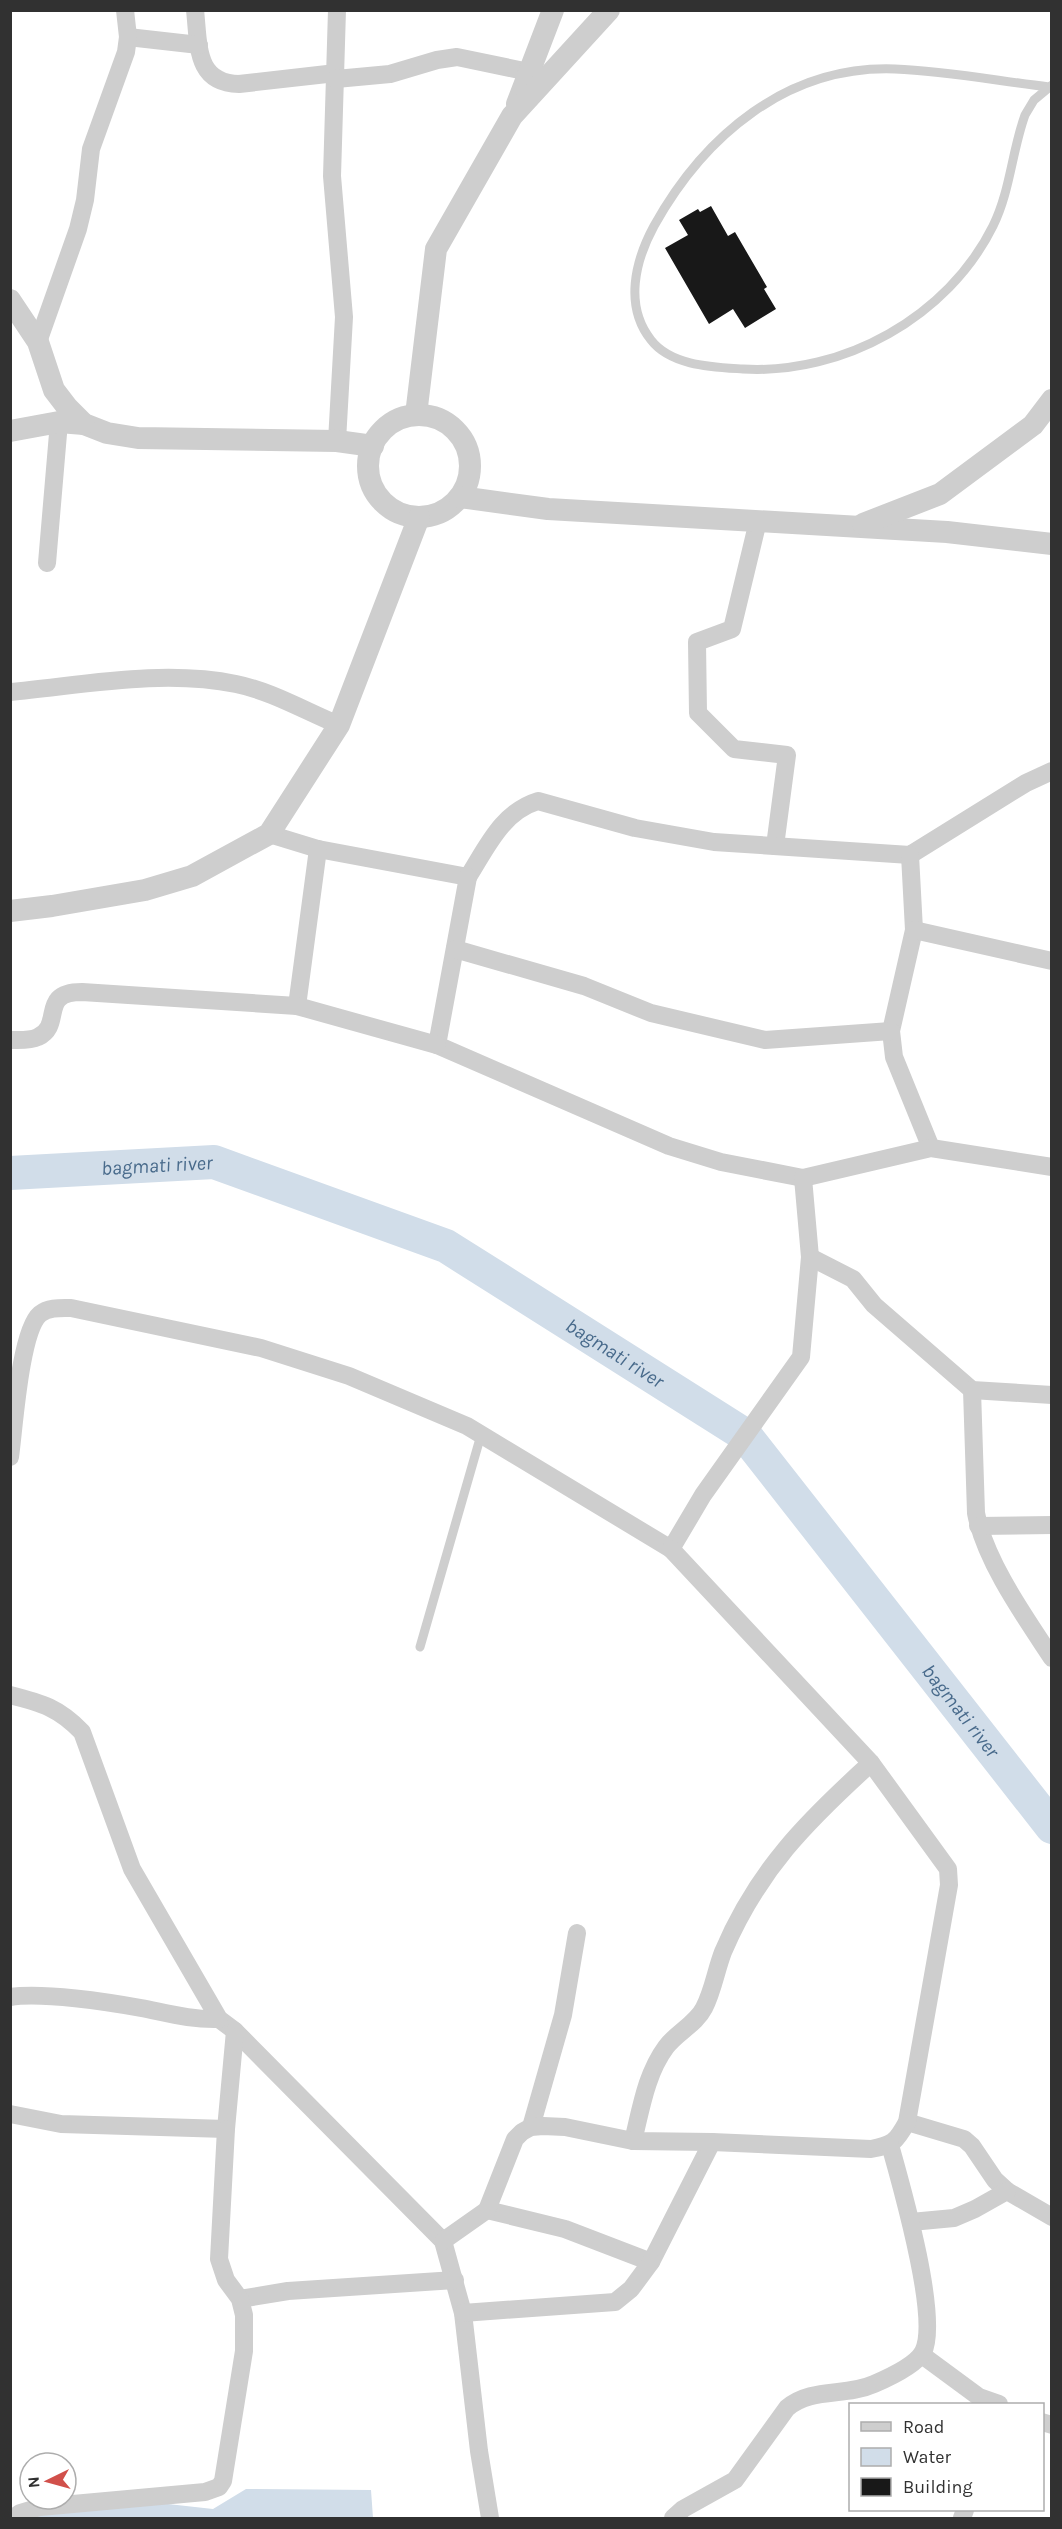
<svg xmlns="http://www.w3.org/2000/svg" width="1062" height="2529" viewBox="0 0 1062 2529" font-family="Karla,sans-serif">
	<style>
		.water { fill: #d1dde9 }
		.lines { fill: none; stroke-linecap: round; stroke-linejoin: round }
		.river { stroke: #d1dde9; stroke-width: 34 }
		.building { fill: #181818 }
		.service { stroke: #cecece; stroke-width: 9 }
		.minor { stroke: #cecece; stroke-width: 18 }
		.tertiary { stroke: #cecece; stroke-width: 22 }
		.labels { text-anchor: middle; stroke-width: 6; stroke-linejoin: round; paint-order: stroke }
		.water-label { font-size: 20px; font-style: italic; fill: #486a8b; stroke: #fff }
	</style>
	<rect width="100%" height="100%" fill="#fff"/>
	<polygon class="water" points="246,2489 371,2490 373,2518 32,2518 34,2516 150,2502 213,2509"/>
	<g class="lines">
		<path class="river" id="s1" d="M10,1173L214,1162L446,1246L745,1435L1052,1827"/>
	</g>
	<polygon class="building" points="711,206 728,236 735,232 767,287 764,289 776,309 745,328 733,309 709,324 665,248 688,235 679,220 698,209 700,212"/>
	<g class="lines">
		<g class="service">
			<path d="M1049,87C998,81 947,71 895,69C787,65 704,136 654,226C635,261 624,306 651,340C671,366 713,367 743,369C843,375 948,317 993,226C1010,192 1012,151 1025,115L1034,100L1052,85"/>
			<polyline points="420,1647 481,1435"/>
		</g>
		<g class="minor">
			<path d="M195,10C199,45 195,83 239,84L336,73"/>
			<polyline points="337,10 332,176 344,317 337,441"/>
			<polyline points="128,37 199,45"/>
			<polyline points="336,79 390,74 437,60 457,57 529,72"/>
			<polyline points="38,342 78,229 85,200 91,149 126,52 128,37 125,10"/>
			<polyline points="758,521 732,629 697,642 698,713 734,749 787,755 775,846"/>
			<polyline points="47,563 59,422"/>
			<path d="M10,692C84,685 163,669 236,684C271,691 305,711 339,725"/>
			<path d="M269,834L318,849L468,877C487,847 502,812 538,801L635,828L714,842L910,855L1026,783L1052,771"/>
			<polyline points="910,855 914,930 891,1031 894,1057 931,1148"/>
			<polyline points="468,877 437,1045 669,1146 721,1162 803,1178 931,1148 1052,1167"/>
			<polyline points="914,930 1052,961"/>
			<polyline points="455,949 584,986 651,1013 765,1040 891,1031"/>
			<polyline points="297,1006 318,849"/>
			<path d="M10,1040C19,1040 30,1041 38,1037C64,1025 38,992 82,992L297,1006L437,1045"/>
			<polyline points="810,1257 853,1279 874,1305 972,1390 1052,1395"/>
			<path d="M972,1390L976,1513C985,1561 1025,1617 1052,1658"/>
			<path d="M10,1457C14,1429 20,1331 40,1314C49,1307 61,1308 71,1308L261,1348L349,1376L467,1426L671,1549L703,1495L801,1357L810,1257L803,1178"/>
			<polyline points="978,1526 1052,1525"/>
			<path d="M10,1695C42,1703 59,1708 82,1732L132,1869L219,2019L235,2031L443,2241L463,2313L479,2451L490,2518"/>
			<path d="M10,1997C43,1992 108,2002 141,2008C167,2013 192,2020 219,2019"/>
			<polyline points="10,2114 61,2124 226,2129 235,2031"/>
			<polyline points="907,2122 964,2139 972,2146 995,2180 1007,2191 1052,2217"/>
			<polyline points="531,2127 563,2015 577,1933"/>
			<path d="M633,2141C641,2109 646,2074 666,2047C676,2033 696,2024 704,2008C713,1991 716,1970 723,1952C758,1870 806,1822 871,1763"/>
			<polyline points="487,2210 565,2229 651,2262 712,2142"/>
			<polyline points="911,2222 954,2218 975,2209 1007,2191"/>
			<path d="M443,2241L487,2210L515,2139L522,2132L531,2127L543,2126L565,2127L633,2141L712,2142L871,2149C893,2145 896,2142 907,2122L949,1885L948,1869L871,1763L671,1549"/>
			<polyline points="240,2299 288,2291 455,2280"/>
			<polyline points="463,2313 615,2302 631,2289 651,2262"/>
			<polyline points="922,2355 979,2397 999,2404"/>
			<polyline points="1042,2422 1052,2425"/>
			<polyline points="13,2518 20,2513 40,2507 205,2492 219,2487 223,2481 244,2351 244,2315 240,2299 226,2280 219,2259 226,2129"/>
			<path d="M673,2518L683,2509L735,2480L787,2408C812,2387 845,2397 874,2384C888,2378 915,2366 923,2352C940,2319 901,2184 890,2145"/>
			<polyline points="962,2518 965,2510"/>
		</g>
		<g class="tertiary">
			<polyline points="517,104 553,10"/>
			<polyline points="10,300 38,342 54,390 67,407 84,424 107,433 138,438 337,441 373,446"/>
			<polyline points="416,415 436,249 512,116 609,10"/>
			<circle cx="419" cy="466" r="51"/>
			<polyline points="10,431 59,422 84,424"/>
			<polyline points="460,497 548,509 947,532 1052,544"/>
			<polyline points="863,524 940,494 1033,425 1052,400"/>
			<polyline points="10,911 52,906 145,890 192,876 269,834 339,725 419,517"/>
		</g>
	</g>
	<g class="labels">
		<g class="water-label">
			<text dy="7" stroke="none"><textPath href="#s1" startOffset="147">bagmati river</textPath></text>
			<text dy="7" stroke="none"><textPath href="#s1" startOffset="651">bagmati river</textPath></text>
			<text dy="7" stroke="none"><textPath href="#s1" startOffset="1155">bagmati river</textPath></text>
		</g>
	</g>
	<rect width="1062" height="2529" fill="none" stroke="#313131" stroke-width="24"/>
	<rect x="849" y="2403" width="195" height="108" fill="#ffffff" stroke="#adadad" stroke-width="1.5"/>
	<rect x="861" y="2422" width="30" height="9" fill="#cecece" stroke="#adadad" stroke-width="1.5"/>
	<text x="903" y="2433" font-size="18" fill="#313131">Road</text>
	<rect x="861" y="2448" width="30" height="18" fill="#d1dde9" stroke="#adadad" stroke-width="1.5"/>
	<text x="903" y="2463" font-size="18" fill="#313131">Water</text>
	<rect x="861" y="2478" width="30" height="18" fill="#181818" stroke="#adadad" stroke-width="1.5"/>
	<text x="903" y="2493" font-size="18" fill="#313131">Building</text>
	<g transform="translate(48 2481) rotate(265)"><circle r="28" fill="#ffffff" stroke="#adadad" stroke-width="1.5"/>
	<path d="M0-4.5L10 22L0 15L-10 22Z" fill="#d1504b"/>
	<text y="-9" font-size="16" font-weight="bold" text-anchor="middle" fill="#313131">N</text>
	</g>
</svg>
